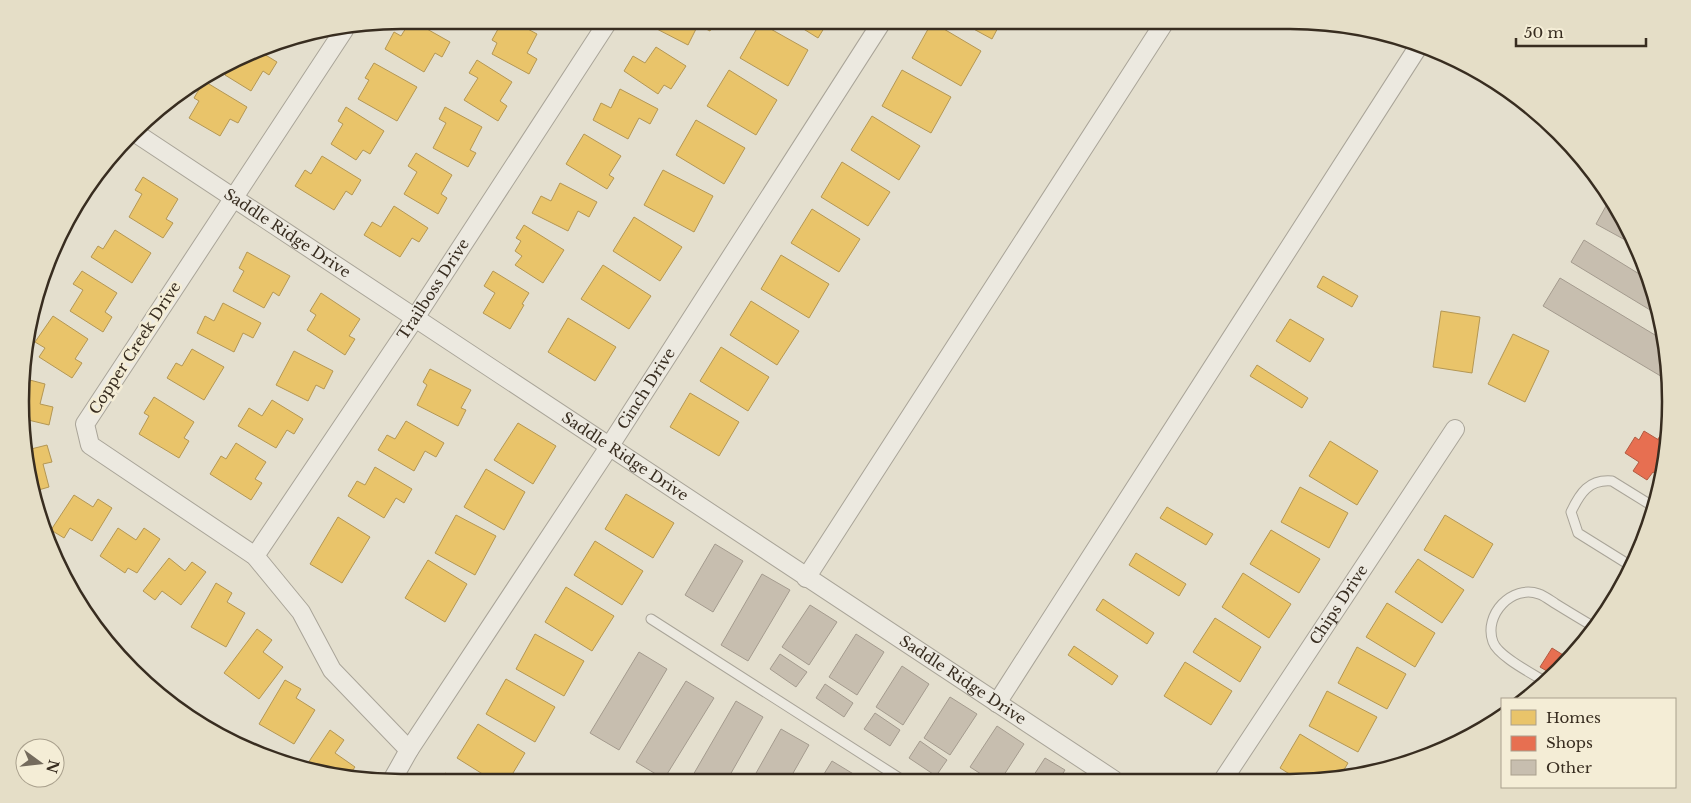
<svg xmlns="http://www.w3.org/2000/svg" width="1691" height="803" viewBox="0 0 1691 803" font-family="'Libre Baskerville',serif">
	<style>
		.homes { fill: #e9c46a; stroke: #b49754 }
		.shops { fill: #e76f51; stroke: #b25b42 }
		.building { fill: #c7beaf; stroke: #a49b8e }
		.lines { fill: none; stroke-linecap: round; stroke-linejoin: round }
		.lane-casing { stroke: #a9a498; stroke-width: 11 }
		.street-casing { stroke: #a9a498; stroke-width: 20 }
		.lane { stroke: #ece9e0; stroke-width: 9 }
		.street { stroke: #ece9e0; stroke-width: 18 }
		.labels { text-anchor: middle; stroke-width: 5; stroke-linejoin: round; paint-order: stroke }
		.street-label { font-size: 15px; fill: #382d20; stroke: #f4edd6 }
		.rim { fill: none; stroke: #382d20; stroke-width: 2.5 }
	</style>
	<rect width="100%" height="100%" fill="#e4dfce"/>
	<g class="homes">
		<polygon points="411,20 450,42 442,57 435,53 424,72 385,49 394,32 401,36"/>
		<polygon points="445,20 457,20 454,26"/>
		<polygon points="503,20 511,20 537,34 527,53 537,59 529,74 492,54 497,43 492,40"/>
		<polygon points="543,20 563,20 558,29"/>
		<polygon points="656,20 715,20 710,31 698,25 688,45 653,27"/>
		<polygon points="789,20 829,20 818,38"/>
		<polygon points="957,20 1002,20 992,39"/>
		<polygon points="932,22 981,51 961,86 912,58"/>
		<polygon points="760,23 808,50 788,86 740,58"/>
		<polygon points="656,47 686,66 671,89 664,85 658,94 624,71 633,56 645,63"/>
		<polygon points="259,51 277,62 269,75 263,71 251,91 225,75 230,66"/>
		<polygon points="477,60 512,82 500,101 507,106 498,121 464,100 478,78 469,73"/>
		<polygon points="374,63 417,87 397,121 358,99 369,80 365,78"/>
		<polygon points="729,70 777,100 756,135 707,106"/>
		<polygon points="902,70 951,97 931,133 882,106"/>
		<polygon points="204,81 247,107 238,123 230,119 220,136 189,118 199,101 194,98"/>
		<polygon points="620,89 658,109 650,124 639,118 628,139 593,120 601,103 611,108"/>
		<polygon points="346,107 384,131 370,154 363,150 356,160 331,144 343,124 338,121"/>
		<polygon points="445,107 482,127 470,150 476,153 468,167 433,148 446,123 439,119"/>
		<polygon points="872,116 920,146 899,180 851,150"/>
		<polygon points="696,120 745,148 724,184 676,155"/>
		<polygon points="584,134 621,156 609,175 614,178 607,189 566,164"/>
		<polygon points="416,153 452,175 441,194 447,198 438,214 404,194 417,172 408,166"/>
		<polygon points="322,156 361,180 352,195 346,191 334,210 295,186 305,170 311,174"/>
		<polygon points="842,162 890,192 868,226 821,197"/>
		<polygon points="663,170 713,196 694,232 644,205"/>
		<polygon points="143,177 178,199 166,219 173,223 163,238 129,217 142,194 135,190"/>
		<polygon points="560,183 597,202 589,217 578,211 568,231 532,213 541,196 551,201"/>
		<polygon points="394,206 428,228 419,242 412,238 400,257 364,235 372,222 381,227"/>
		<polygon points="812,209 860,239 839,272 791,243"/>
		<polygon points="634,217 682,247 660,281 613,251"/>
		<polygon points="524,225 564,250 543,283 515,265 522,256 515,251 521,241 516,238"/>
		<polygon points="115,230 151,253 132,283 91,257 98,246 103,249"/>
		<polygon points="247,252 290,276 279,296 273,292 264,308 233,291 244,271 239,268"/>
		<polygon points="781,255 829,284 809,318 761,289"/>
		<polygon points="603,265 651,296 629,329 581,299"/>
		<polygon points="82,271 117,293 105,312 112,317 103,332 70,311 83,290 73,284"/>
		<polygon points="493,271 529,293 522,304 524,305 510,329 483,313 495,293 484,286"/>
		<polygon points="1323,276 1358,296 1352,307 1317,287"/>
		<polygon points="321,293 360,319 349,336 355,339 345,355 307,330 316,315 310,311"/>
		<polygon points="751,301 799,331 777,365 730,335"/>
		<polygon points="223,303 261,323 253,338 243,333 234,352 197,333 205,316 214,321"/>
		<polygon points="1441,311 1480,317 1472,373 1433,367"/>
		<polygon points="53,316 88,339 75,359 82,363 72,378 39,357 45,348 35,342"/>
		<polygon points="568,318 616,347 595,381 548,352"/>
		<polygon points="1290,319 1324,339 1310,362 1276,341"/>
		<polygon points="1513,334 1549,351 1525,402 1488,384"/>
		<polygon points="721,347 769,377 748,411 700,381"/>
		<polygon points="192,349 224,367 204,400 167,378 176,363 182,366"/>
		<polygon points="294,351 333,371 324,389 316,385 308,401 276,385"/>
		<polygon points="1257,365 1308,398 1302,408 1250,376"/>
		<polygon points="430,369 471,390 461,408 466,410 458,426 417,405 427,385 423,382"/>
		<polygon points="26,379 45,384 40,404 53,407 49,425 24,419"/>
		<polygon points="690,393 739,422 719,456 670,427"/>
		<polygon points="154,397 194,422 184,438 189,441 179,458 139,434 149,416 144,413"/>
		<polygon points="272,400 303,419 294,434 287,430 276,448 238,426 249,408 262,416"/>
		<polygon points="406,421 444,443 436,457 425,451 414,471 378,450 387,435 395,439"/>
		<polygon points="518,423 556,446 533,484 494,460"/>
		<polygon points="1330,441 1378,471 1357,505 1309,476"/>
		<polygon points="236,443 266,462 255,479 262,483 251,500 210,474 221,456 226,459"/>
		<polygon points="47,445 52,462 43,464 49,487 35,491 23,451"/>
		<polygon points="375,467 412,489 404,503 396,498 384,518 348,496 357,481 365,485"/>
		<polygon points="486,469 525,492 504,530 464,507"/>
		<polygon points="1300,487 1348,513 1329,548 1281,522"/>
		<polygon points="626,494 674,523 653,558 605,529"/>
		<polygon points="74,495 93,507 98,499 112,508 92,541 70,528 64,538 51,530"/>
		<polygon points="1167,507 1213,534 1206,545 1160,518"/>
		<polygon points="456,515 496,536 475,575 435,553"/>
		<polygon points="1445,515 1493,544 1473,578 1424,550"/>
		<polygon points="338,517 370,537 342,583 310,564"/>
		<polygon points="118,528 136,540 144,528 160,539 137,573 128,568 125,573 100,556"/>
		<polygon points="1271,530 1320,559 1299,593 1250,564"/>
		<polygon points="595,541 643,571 622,605 574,575"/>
		<polygon points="1136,553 1186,584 1179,596 1129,565"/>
		<polygon points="169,558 185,571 192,562 206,572 181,605 162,591 155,600 143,591"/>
		<polygon points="1418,559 1464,590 1442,623 1395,592"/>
		<polygon points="428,560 467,584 445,622 405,598"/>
		<polygon points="1243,573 1291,604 1269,638 1222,607"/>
		<polygon points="216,583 232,593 227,602 245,613 226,647 191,627"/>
		<polygon points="566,587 614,616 592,651 545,622"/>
		<polygon points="1103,599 1154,633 1147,644 1096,610"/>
		<polygon points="1387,603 1435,633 1415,667 1366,637"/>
		<polygon points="1215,618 1261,647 1240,682 1193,652"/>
		<polygon points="257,629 272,640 263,652 283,667 259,699 224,673"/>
		<polygon points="535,634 584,661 564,696 516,669"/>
		<polygon points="1074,646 1118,676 1112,685 1068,655"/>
		<polygon points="1357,647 1406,674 1387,709 1338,683"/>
		<polygon points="1185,662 1232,691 1211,725 1164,696"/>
		<polygon points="506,679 555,707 535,742 486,714"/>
		<polygon points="285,680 301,689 296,698 315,710 294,744 259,724"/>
		<polygon points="1327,691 1377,717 1358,752 1309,726"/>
		<polygon points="478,724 525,753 507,783 497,783 457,758"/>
		<polygon points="330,730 344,740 335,753 355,767 347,778 327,776 304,769"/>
		<polygon points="1300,734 1348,763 1338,780 1299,780 1280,768"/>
		<polygon points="445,773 463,783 439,783"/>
	</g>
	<g class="shops">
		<polygon points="1669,422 1667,445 1658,439"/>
		<polygon points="1644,431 1667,445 1663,478 1653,472 1647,480 1633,471 1639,462 1625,453 1635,437 1639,440"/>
		<polygon points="1552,648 1568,658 1552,674 1540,667"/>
	</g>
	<g class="building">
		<polygon points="1611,197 1638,247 1596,224"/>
		<polygon points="1584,240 1649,280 1660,316 1571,262"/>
		<polygon points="1560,278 1665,341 1669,381 1543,306"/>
		<polygon points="715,544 743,561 713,612 685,595"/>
		<polygon points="762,574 790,590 748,661 721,645"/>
		<polygon points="810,605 837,622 809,665 782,647"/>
		<polygon points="856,634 884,652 857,695 829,677"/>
		<polygon points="639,652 667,669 619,750 590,733"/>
		<polygon points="780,654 807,672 796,687 770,669"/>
		<polygon points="902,666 929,684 903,725 876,707"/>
		<polygon points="686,681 714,698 664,779 636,762"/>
		<polygon points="825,684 853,703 844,717 816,698"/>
		<polygon points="950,697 977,714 950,755 924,738"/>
		<polygon points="736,701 763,717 726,782 689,782"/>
		<polygon points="875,713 900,730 890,746 864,729"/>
		<polygon points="997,726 1024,744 1000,781 992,781 970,767"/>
		<polygon points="781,729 809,745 788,782 751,782"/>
		<polygon points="920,741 947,760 936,776 909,758"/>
		<polygon points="1045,758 1065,770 1058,781 1030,781"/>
		<polygon points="832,761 860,778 857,781 819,782"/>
		<polygon points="970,773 982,781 965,781"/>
	</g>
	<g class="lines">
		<g class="lane-casing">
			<g id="lane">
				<path d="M1631,566L1578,533L1571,512C1580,493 1589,479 1612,481L1654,507"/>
				<polyline points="651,619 904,781"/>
				<path d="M1544,681C1531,673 1498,656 1493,642C1483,615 1512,584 1539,594C1545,596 1551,601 1556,604C1569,612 1582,620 1596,628"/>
			</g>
		</g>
		<g class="street-casing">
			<g id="street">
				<polyline points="344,30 85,424 90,445 255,556 301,612 332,670 409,750"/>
				<path id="s1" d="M137,134L1114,780"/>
				<path id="s2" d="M255,556L415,318L609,20"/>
				<polyline points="806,578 1166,20"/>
				<polyline points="997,703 1420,44"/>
				<path id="s3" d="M1223,780L1455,429"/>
				<path id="s4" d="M391,782L409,750L609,447L883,20"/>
			</g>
		</g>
		<use href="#lane" class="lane"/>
		<use href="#street" class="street"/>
	</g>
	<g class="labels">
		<g class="street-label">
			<text dy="5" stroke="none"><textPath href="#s1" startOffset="180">Saddle Ridge Drive</textPath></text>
			<text dy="5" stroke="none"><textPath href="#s2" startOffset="321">Trailboss Drive</textPath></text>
			<text transform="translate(135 348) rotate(-57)" y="5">Copper Creek Drive</text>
			<text dy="5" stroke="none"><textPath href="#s4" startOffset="469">Cinch Drive</textPath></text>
			<text dy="5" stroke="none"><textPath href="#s1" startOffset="585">Saddle Ridge Drive</textPath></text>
			<text dy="5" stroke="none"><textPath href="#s3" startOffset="210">Chips Drive</textPath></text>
			<text dy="5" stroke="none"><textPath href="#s1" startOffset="990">Saddle Ridge Drive</textPath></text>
		</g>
	</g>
	<path d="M0 0H1691V803H0ZM401 29H1290A372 372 0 0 1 1662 401V402A372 372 0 0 1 1290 774H401A372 372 0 0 1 29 402V401A372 372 0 0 1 401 29Z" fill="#e5dec7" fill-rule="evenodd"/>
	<path class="rim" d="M401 29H1290A372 372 0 0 1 1662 401V402A372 372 0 0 1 1290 774H401A372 372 0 0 1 29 402V401A372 372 0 0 1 401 29Z"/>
	<rect x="1501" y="698" width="175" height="90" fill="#f4edd6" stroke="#a9a08d"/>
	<rect x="1511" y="710" width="25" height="15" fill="#e9c46a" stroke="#a9a08d"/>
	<text x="1546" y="723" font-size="15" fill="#382d20">Homes</text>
	<rect x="1511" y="736" width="25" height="15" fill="#e76f51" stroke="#a9a08d"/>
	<text x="1546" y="748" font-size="15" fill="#382d20">Shops</text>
	<rect x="1511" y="760" width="25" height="15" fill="#c7beaf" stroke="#a9a08d"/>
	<text x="1546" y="773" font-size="15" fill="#382d20">Other</text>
	<g transform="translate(40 763) rotate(105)"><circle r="24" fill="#f4edd6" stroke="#a9a08d"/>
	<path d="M0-4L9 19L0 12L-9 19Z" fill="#746b5d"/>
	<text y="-8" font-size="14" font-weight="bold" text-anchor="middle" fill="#382d20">N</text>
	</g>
	<path d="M1516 38v8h130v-8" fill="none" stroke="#382d20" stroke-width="2.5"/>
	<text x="1524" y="38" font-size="15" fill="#382d20" stroke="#f4edd6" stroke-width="4" paint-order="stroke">50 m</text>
</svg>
